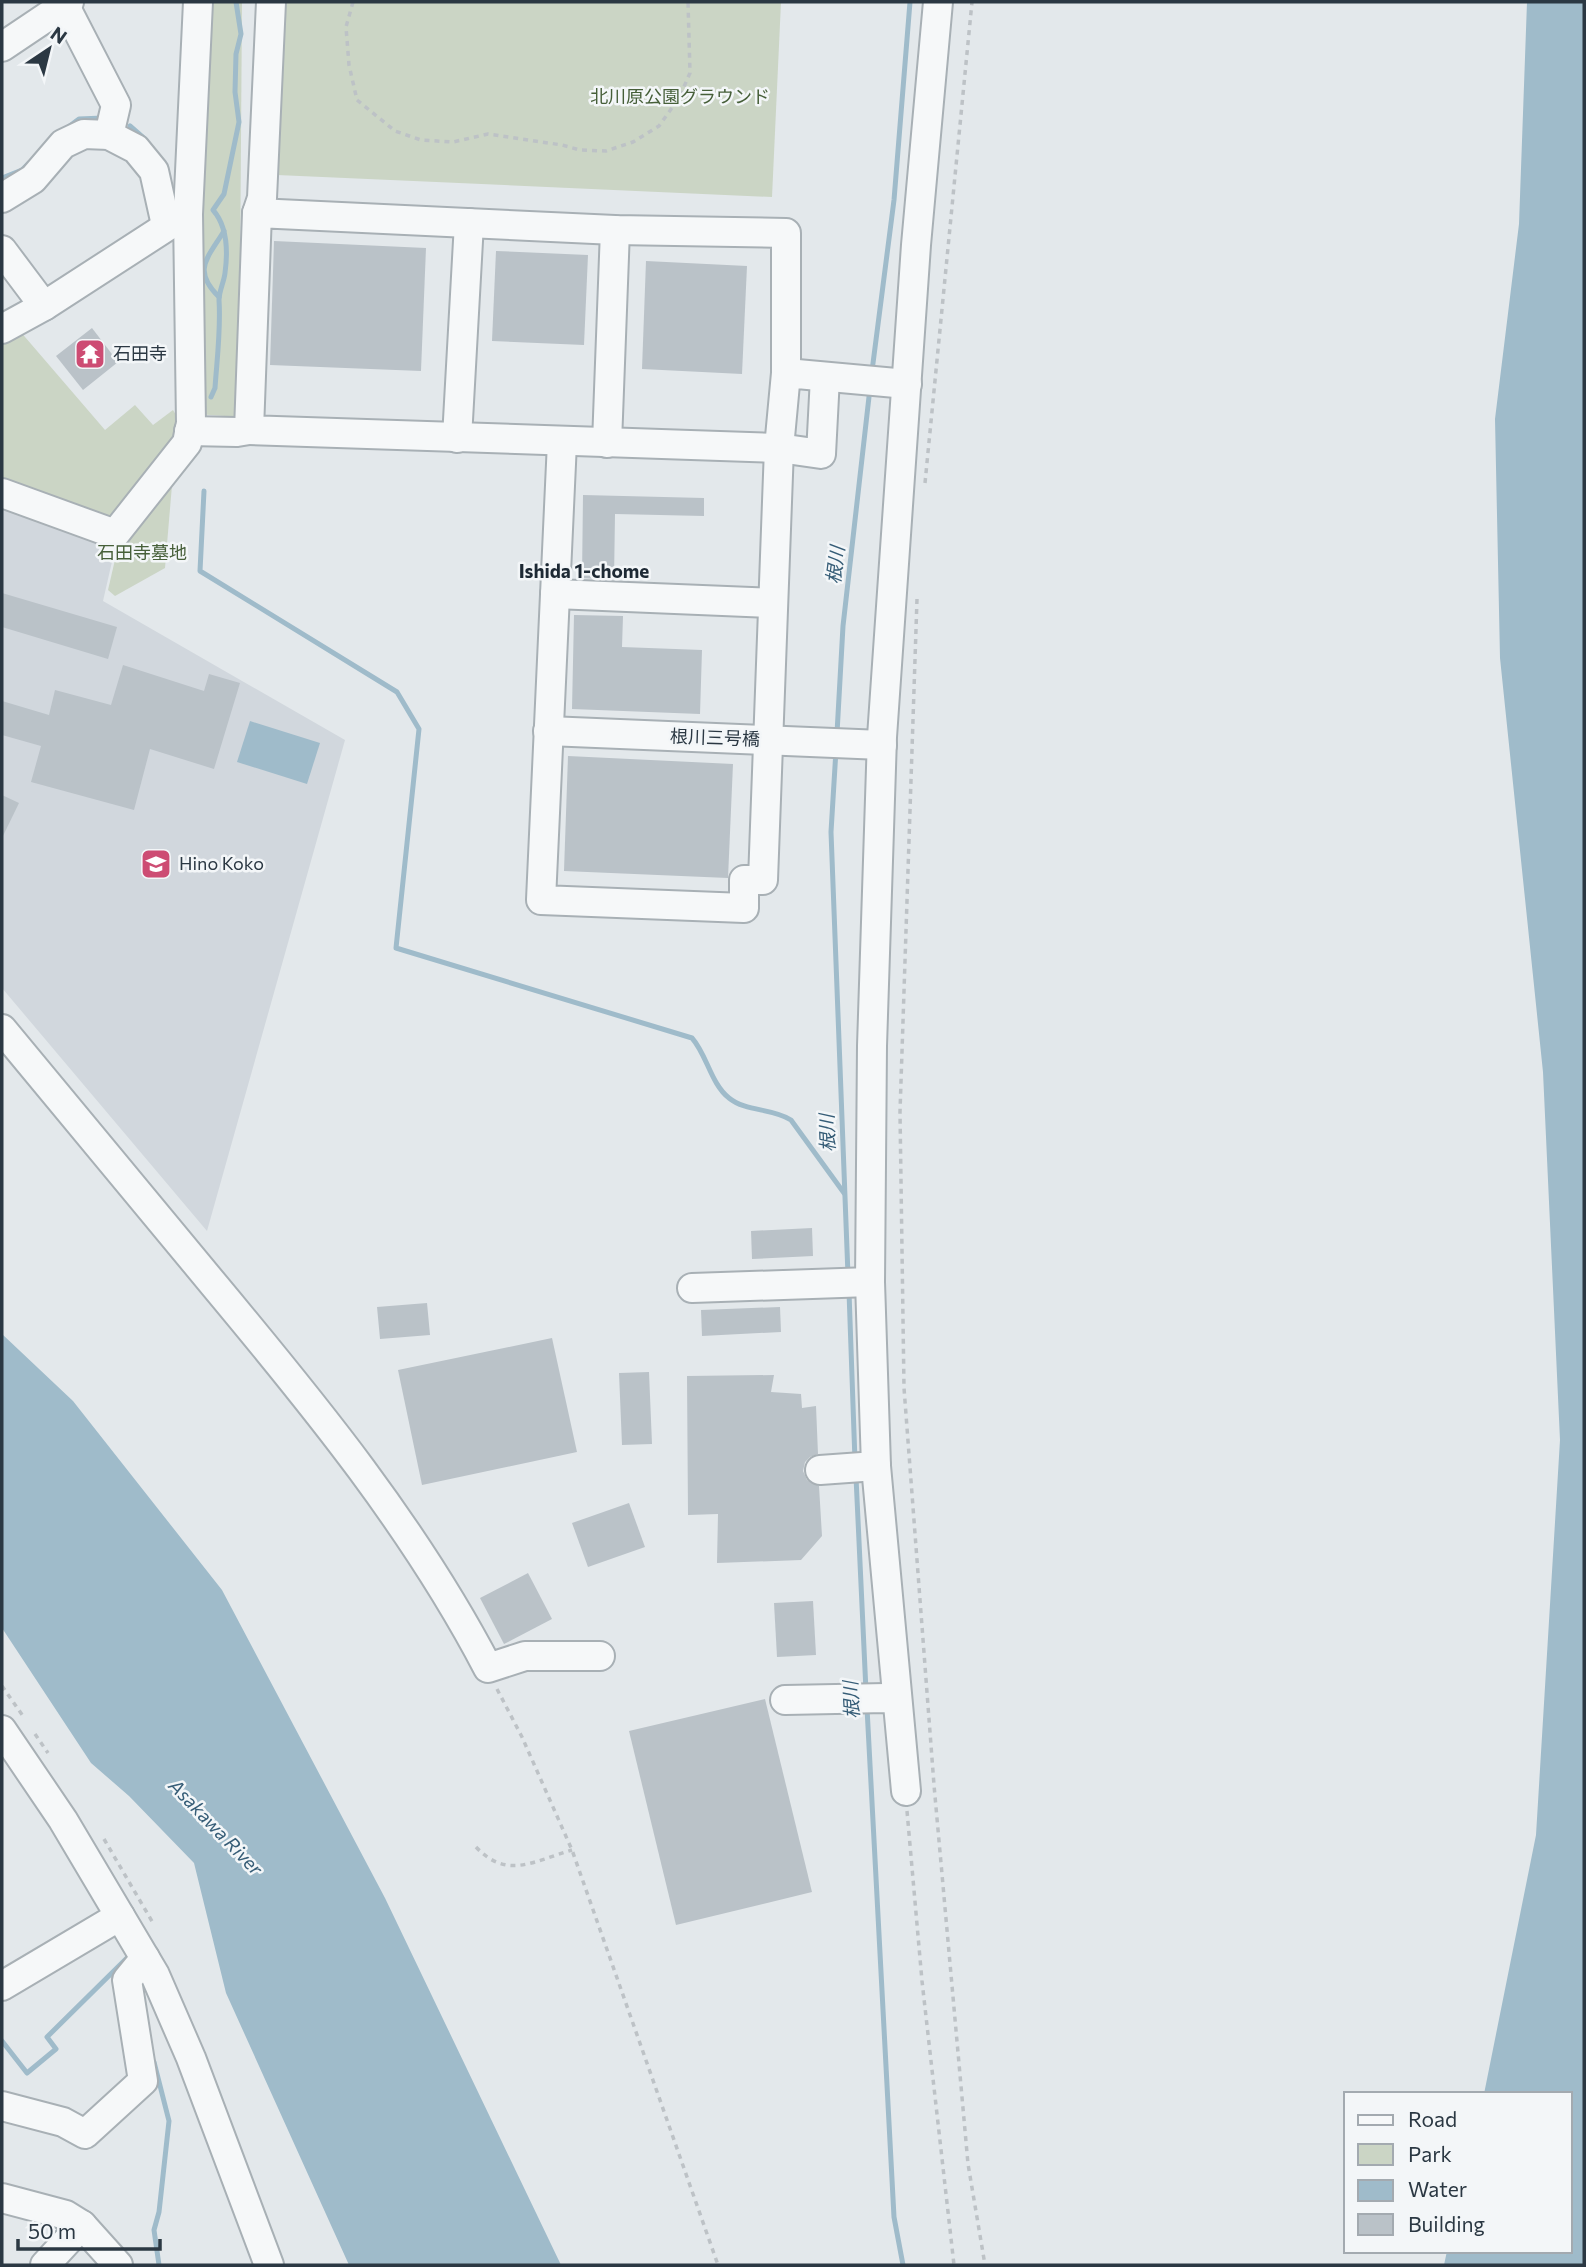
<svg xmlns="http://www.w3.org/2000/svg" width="1586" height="2267" viewBox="0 0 1586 2267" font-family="Commissioner,'Noto Sans JP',sans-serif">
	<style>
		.built { fill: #d1d7dd }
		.green { fill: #cbd5c5 }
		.water { fill: #9fbbca }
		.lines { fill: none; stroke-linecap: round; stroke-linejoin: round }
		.stream { stroke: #9fbbca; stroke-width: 5 }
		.building { fill: #bac2c8 }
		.minor-casing { stroke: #a8b0b5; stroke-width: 32 }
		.path { stroke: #bdc2c6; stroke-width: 3.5; stroke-dasharray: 5 5; stroke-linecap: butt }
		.minor { stroke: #f6f8f9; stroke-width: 28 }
		.labels { text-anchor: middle; stroke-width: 5; stroke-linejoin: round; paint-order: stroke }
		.park-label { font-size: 18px; fill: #465f39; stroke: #f3f6f8 }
		.poi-label { font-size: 18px; fill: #2b3843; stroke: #f3f6f8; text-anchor: start }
		.street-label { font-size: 18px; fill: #2b3843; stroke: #f3f6f8 }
		.water-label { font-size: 19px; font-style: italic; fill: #365d77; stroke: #f3f6f8 }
		.neighbourhood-label { font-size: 19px; font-weight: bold; fill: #1d2934; stroke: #f3f6f8 }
	</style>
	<rect width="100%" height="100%" fill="#e3e8eb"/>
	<polygon class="built" points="2,504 116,544 103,601 345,740 207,1231 2,988"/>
	<g class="green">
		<polygon points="205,2 242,2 239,417 196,414"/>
		<polygon points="282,2 781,2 772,197 277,175"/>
		<polygon points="19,330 105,430 135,405 153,425 173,410 176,415 175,441 112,520 2,488 2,342"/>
		<polygon points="164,482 172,485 165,568 115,596 108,590 120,538"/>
	</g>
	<g class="water">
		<polygon points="1527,2 1584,2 1584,2265 1444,2265 1447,2251 1570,2251 1570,2094 1484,2094 1536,1835 1560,1440 1543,1072 1500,658 1495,419 1519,224"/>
		<polygon points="250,721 320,743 307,784 237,762"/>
		<polygon points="2,1334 73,1401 222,1590 385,1898 561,2265 349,2265 226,1993 194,1863 129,1796 91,1763 2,1628"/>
	</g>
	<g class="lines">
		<g class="stream">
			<polyline points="130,126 146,140"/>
			<polyline points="67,128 79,119 103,118"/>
			<polyline points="2,178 22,170 29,163"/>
			<path d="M219,297C192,270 207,259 224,231"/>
			<polyline points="872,371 894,200 910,2"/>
			<path d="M211,397L215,388C217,359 221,329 219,300C219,291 224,282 225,273C228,251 228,227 213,210L224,194L239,122L235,92L236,54L241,34L236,2"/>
			<path d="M204,491L200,571L397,692L419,729L396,948L692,1038C707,1055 711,1084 729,1098C746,1112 773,1108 791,1120L844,1193"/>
			<polyline points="837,733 843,626 870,388"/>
			<polyline points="836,750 831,832 848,1275"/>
			<polyline points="849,1292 855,1461"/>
			<polyline points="856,1477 866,1691"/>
			<polyline points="867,1708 894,2217 903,2265"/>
			<polyline points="2,2041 27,2073 56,2049 47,2037 129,1956"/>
			<polyline points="154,2062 169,2121 159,2212 154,2230 159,2265"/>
		</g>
	</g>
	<g class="building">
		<polygon points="274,241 426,248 421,371 270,365"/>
		<polygon points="496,251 588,255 584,345 492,341"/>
		<polygon points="646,261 747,266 742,374 642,369"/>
		<polygon points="92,328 118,362 83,390 56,356"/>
		<polygon points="583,495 704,498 704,516 615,514 614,580 582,578"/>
		<polygon points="2,593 117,627 108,659 2,627"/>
		<polygon points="574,615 623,616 622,647 702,650 700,714 572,709"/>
		<polygon points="123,665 204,691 209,674 240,683 214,769 150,749 134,810 31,782 41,746 2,735 2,701 49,715 55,690 111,705"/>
		<polygon points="568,756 733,764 728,878 564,871"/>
		<polygon points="2,795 19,803 2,838"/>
		<polygon points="812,1228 813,1256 752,1259 751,1231"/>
		<polygon points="427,1303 430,1335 380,1339 377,1307"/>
		<polygon points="780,1307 781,1332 702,1336 701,1310"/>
		<polygon points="552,1338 577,1452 422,1485 398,1370"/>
		<polygon points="649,1372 652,1444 622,1445 619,1373"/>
		<polygon points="774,1375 771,1392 801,1394 802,1408 816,1406 818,1454 810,1457 805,1462 803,1471 807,1480 819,1486 822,1536 801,1560 717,1563 718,1514 688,1515 687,1376"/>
		<polygon points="629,1503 645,1547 588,1567 572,1523"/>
		<polygon points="528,1573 552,1619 504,1644 480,1598"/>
		<polygon points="813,1601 816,1655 777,1657 774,1603"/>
		<polygon points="765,1699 812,1892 676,1925 629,1731"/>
	</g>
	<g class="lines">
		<g class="minor-casing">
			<g id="minor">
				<polyline points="63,2 116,105 109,135"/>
				<polyline points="2,47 69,2"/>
				<polyline points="2,198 33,179 63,144 84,134 109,135 136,149 154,171 166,225"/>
				<polyline points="257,213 262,198 271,2"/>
				<polyline points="2,250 44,306"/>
				<polyline points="2,329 44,306 180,218"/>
				<polyline points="786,373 786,233 615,230 257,213 249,430 779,448 821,454 825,377"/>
				<polyline points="189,431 237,432 249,430"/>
				<polyline points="457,438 469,223"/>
				<polyline points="562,442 541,900 744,908 744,880 763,880 779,448 786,373 907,384"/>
				<polyline points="607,443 615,230"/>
				<polyline points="2,493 115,534 187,443 191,423 188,214 198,2"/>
				<polyline points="555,594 773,603"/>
				<polyline points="548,731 882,745"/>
				<path d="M2,1029C73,1115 144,1200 215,1286C315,1406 415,1528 488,1668L525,1656H600"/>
				<polyline points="692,1288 870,1282"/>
				<polyline points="820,1470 876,1466"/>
				<polyline points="785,1700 886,1698 897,1701"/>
				<polyline points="2,1730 63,1820 155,1975 191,2058 269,2265"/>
				<polyline points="906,1791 876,1466 870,1282 872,1046 882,737 916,245 938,2"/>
				<polyline points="2,1986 120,1916"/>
				<polyline points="2,2106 63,2122 85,2134 143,2081 127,1980 145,1958"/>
				<polyline points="2,2198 66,2215 82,2225 118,2265"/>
				<polyline points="45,2265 82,2225"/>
			</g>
		</g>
		<g class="path">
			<polyline points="353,2 346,27 349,65 357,100 395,131 421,140 453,142 488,134 562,145 580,150 606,151 633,142 659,126 679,98 690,73 688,2"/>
			<polyline points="925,483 972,2"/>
			<polyline points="917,599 900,1112 904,1388 934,1785 968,2164 985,2265"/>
			<polyline points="2,1686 23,1716"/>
			<polyline points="497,1689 522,1737 572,1850 718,2265"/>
			<polyline points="35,1734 48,1753"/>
			<polyline points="907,1811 922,1981 954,2265"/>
			<polyline points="104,1839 153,1923"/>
			<path d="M476,1847C507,1880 534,1861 572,1850"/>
		</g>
		<use href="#minor" class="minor"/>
	</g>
	<defs>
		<g id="temple-square" transform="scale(1.575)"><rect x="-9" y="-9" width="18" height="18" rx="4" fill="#cd4c73" stroke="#f3f6f8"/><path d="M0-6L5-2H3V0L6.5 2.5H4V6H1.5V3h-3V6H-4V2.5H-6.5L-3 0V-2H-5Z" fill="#fff"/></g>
		<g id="school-square" transform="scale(1.575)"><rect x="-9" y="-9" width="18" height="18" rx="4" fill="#cd4c73" stroke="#f3f6f8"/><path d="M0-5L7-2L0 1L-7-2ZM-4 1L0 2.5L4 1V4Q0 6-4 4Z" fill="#fff"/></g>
	</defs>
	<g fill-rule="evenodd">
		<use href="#temple-square" x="90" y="354"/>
		<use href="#school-square" x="156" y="864"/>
	</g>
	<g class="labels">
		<g class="park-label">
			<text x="680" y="103">北川原公園グラウンド</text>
			<text x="142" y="559">石田寺墓地</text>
		</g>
		<g class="poi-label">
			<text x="113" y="360">石田寺</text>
			<text x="179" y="870">Hino Koko</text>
		</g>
		<g class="street-label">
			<text transform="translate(715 738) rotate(2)" y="6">根川三号橋</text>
		</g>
		<g class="water-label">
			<text transform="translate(835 565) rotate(-83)" y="7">根川</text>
			<text transform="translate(827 1133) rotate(-92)" y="7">根川</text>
			<text transform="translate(851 1700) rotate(-93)" y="7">根川</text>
			<text transform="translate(216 1827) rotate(46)" y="7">Asakawa River</text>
		</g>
		<g class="neighbourhood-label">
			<text x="584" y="578">Ishida 1-chome</text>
		</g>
	</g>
	<rect width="1586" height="2267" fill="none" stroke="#2b3843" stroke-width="7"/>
	<rect x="1344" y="2092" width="228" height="161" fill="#f3f6f8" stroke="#a3aab0" stroke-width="2"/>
	<rect x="1358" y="2115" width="35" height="10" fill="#f6f8f9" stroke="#a3aab0" stroke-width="2"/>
	<text x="1408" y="2127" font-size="21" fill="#2b3843">Road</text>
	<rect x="1358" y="2144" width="35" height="21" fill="#cbd5c5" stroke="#a3aab0" stroke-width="2"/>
	<text x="1408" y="2162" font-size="21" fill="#2b3843">Park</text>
	<rect x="1358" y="2180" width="35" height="21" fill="#9fbbca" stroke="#a3aab0" stroke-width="2"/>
	<text x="1408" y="2197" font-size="21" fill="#2b3843">Water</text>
	<rect x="1358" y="2214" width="35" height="21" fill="#bac2c8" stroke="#a3aab0" stroke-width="2"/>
	<text x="1408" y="2232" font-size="21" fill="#2b3843">Building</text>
	<g transform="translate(49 49) rotate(35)" stroke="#f3f6f8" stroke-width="5" paint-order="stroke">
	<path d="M0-5L12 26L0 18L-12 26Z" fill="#2b3843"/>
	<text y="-10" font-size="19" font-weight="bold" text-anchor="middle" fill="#2b3843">N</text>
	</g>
	<path d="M18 2239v10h142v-10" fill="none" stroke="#2b3843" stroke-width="3.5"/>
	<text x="28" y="2239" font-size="21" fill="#2b3843" stroke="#f3f6f8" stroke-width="5" paint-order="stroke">50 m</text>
</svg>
